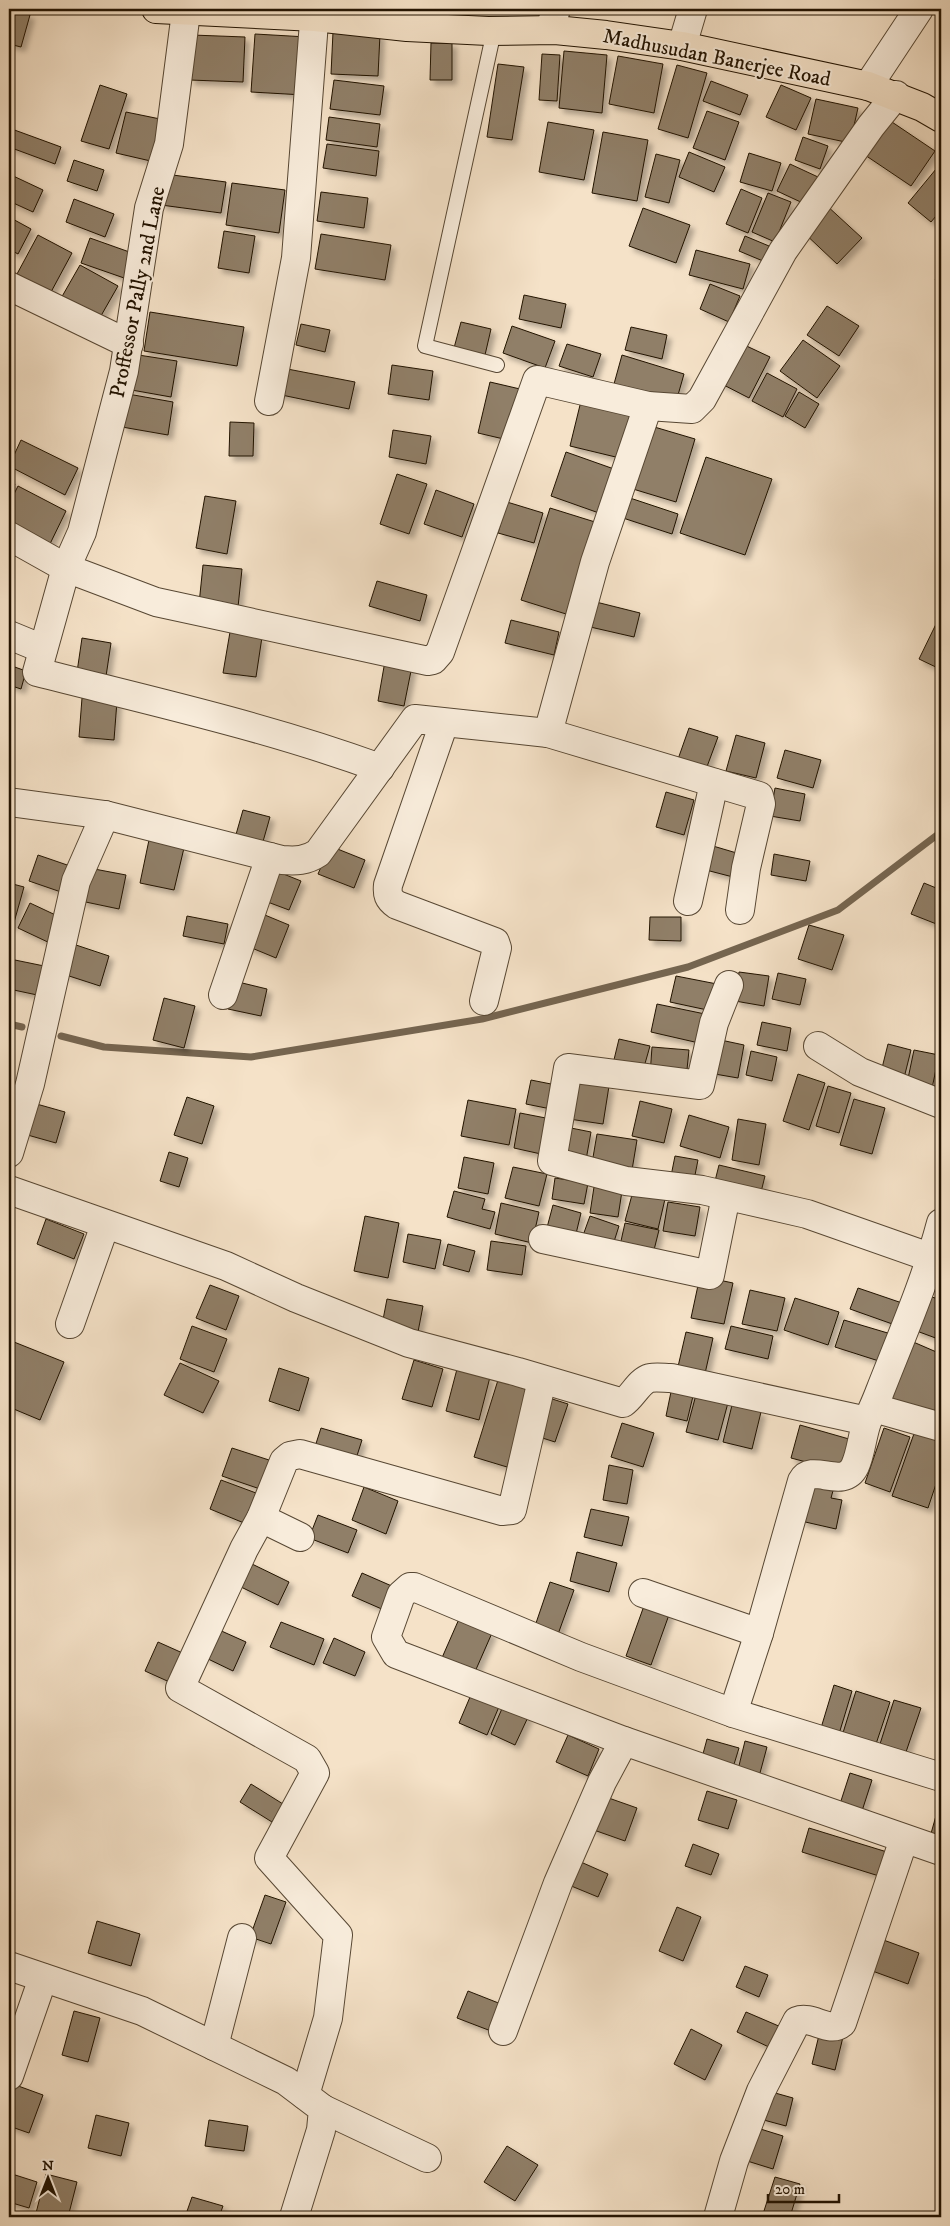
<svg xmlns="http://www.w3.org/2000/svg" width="950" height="2226" viewBox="0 0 950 2226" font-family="'IM FELL DW Pica',serif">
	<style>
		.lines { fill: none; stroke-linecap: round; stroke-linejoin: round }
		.stream { stroke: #756550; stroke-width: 7 }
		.building { fill: #907f68; stroke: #221301; filter: url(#shadow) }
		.lane-casing { stroke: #574733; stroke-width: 16 }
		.street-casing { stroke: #574733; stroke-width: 30 }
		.primary-casing { stroke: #221301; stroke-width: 30 }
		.lane { stroke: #f8ecdb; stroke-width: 14 }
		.street { stroke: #f8ecdb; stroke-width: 28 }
		.primary { stroke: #f5e2c8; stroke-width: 28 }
		.labels { text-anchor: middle; stroke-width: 4; stroke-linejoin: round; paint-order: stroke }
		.street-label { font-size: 21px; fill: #221301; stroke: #f8ecdb }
	</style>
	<defs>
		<filter id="shadow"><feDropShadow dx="4.5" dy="4.5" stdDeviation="2.5" flood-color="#0004"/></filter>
	</defs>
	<rect width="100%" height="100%" fill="#f5e2c8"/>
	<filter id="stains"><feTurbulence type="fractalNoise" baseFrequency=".004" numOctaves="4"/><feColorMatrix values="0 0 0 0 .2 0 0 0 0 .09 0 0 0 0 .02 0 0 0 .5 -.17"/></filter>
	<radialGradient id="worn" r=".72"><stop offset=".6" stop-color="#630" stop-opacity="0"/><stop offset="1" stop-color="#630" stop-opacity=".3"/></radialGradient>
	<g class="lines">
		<g class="stream">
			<polyline points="9,1024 22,1027"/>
			<polyline points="61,1036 104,1047 251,1057 482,1019 688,967 838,910 941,832"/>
		</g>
	</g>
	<g class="building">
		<polygon points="9,9 30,15 21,47 9,44"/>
		<polygon points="333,32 380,34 378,76 331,74"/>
		<polygon points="255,34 307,37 304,95 251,92"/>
		<polygon points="192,35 245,37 243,82 190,80"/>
		<polygon points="431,43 452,43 452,80 430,80"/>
		<polygon points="564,51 607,55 602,113 559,108"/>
		<polygon points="542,54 560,55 557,101 539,100"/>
		<polygon points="618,56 663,64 654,113 609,104"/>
		<polygon points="498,64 524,67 512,140 487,137"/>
		<polygon points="677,65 707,73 688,138 658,129"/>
		<polygon points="334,80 384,86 380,115 330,109"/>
		<polygon points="711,81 748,95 740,115 703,101"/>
		<polygon points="100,85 127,94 109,149 81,141"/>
		<polygon points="781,85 811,98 796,130 766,117"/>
		<polygon points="816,99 858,108 850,143 808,134"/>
		<polygon points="707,111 739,122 725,160 693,148"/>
		<polygon points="126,112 165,120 155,162 116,153"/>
		<polygon points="329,117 380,124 377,147 326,140"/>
		<polygon points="886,118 935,151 911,186 862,153"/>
		<polygon points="548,122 594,130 584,180 539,172"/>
		<polygon points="9,128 61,147 55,164 9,147"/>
		<polygon points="603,132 648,140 637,201 592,193"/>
		<polygon points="803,137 828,146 820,169 795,160"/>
		<polygon points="327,144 379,151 376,176 323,168"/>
		<polygon points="689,152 725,167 714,192 679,177"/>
		<polygon points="749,153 781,163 772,191 740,182"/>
		<polygon points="656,154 680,160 669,203 645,197"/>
		<polygon points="74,160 104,170 97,191 67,181"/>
		<polygon points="941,163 941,210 931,222 908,203"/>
		<polygon points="790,164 818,177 805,204 777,191"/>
		<polygon points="9,174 43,190 33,212 9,201"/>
		<polygon points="165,174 226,182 221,213 161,205"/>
		<polygon points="232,183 285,190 279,233 226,225"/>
		<polygon points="741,189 762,198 748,233 726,224"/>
		<polygon points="321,192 368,198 364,228 317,221"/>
		<polygon points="768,193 791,202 775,242 752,232"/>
		<polygon points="74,199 114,214 105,237 66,222"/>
		<polygon points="825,204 862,238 837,264 801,230"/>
		<polygon points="643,208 690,225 676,263 629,246"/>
		<polygon points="941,216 941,228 935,222"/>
		<polygon points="9,217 31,229 18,254 9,249"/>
		<polygon points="224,231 255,236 249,273 218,268"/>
		<polygon points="321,234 391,245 385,280 315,269"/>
		<polygon points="38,235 72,253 51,292 17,274"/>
		<polygon points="745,236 769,246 763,261 739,251"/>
		<polygon points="90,238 135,254 127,279 81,263"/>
		<polygon points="696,250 750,264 743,289 689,275"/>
		<polygon points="80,265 118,286 98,321 60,300"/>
		<polygon points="941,272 941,286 935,280"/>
		<polygon points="710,284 740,296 729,322 700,309"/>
		<polygon points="524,295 566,304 561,328 519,319"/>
		<polygon points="827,306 859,326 839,356 807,335"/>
		<polygon points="150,312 244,327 237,366 144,351"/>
		<polygon points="461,322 491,329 485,355 454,348"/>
		<polygon points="301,324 330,330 325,352 296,345"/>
		<polygon points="512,326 555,341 545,368 503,353"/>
		<polygon points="631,327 667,335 662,359 625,350"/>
		<polygon points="803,340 840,366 817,398 780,371"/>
		<polygon points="738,342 770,357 749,398 718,382"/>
		<polygon points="567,344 601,354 593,377 559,366"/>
		<polygon points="132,354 177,361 171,397 126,389"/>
		<polygon points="622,355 684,374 676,402 614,384"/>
		<polygon points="392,365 433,371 429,400 388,394"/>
		<polygon points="277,367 355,382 349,409 272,393"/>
		<polygon points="767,373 797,389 783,417 752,401"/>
		<polygon points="490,382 520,389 508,440 478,433"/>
		<polygon points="799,392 819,404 805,428 785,416"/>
		<polygon points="128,394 173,402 168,435 122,427"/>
		<polygon points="581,401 635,414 624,459 570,446"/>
		<polygon points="230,422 254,423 253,456 229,456"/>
		<polygon points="651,426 695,439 676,502 633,489"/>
		<polygon points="393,430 431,436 426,464 389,457"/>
		<polygon points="21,440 78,468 65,495 9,466"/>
		<polygon points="566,452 614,469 599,513 551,496"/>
		<polygon points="706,457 772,479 745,555 680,533"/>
		<polygon points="397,474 427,484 409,534 380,524"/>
		<polygon points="9,480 15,484 9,495"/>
		<polygon points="18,486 66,511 48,548 9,528 9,504"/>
		<polygon points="436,490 474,504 462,537 424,524"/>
		<polygon points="205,496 236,501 227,554 196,548"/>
		<polygon points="630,498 678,514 672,534 623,518"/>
		<polygon points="507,502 543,513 534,543 498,533"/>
		<polygon points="550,508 595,522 566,614 521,600"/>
		<polygon points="203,565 242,569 238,607 199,604"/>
		<polygon points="377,581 427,595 420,621 369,606"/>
		<polygon points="592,601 640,613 634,637 586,626"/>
		<polygon points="511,620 559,632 554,655 505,643"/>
		<polygon points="937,622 941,624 940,669 919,659"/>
		<polygon points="230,632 262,637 256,677 223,673"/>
		<polygon points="82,638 111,643 105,683 76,679"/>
		<polygon points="385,661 412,666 404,706 378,701"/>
		<polygon points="9,665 26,671 21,689 9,685"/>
		<polygon points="82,698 117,701 114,740 79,737"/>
		<polygon points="689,728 718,737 705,772 677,762"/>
		<polygon points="736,735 765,743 756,778 726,771"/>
		<polygon points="785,750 821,760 813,788 777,778"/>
		<polygon points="775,788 805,794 800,821 770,816"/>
		<polygon points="666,792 694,800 684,835 656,827"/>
		<polygon points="243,810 270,817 260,852 233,845"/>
		<polygon points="149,840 184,848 174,890 140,883"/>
		<polygon points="330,846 365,860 354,888 318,874"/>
		<polygon points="713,846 740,854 733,877 706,870"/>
		<polygon points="774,854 810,861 806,881 771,875"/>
		<polygon points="38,855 73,867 64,893 29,881"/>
		<polygon points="89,868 126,875 119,909 81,901"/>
		<polygon points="276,871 301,881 289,910 265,901"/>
		<polygon points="9,883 24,887 13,926 9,925"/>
		<polygon points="924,883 941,890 941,919 939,925 911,914"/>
		<polygon points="30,903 64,919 52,944 18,928"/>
		<polygon points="260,913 289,925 276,958 247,946"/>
		<polygon points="187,916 228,924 224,944 183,936"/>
		<polygon points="650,917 681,917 681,941 649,940"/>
		<polygon points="809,925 844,935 832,970 798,959"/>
		<polygon points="73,944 109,956 100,986 63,974"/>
		<polygon points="10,959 49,967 42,996 9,989"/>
		<polygon points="739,972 769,976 764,1006 735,1001"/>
		<polygon points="778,973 806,979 800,1005 772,999"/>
		<polygon points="676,976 717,984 712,1011 670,1002"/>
		<polygon points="234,981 267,989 261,1016 228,1009"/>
		<polygon points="164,998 195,1006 184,1048 153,1040"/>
		<polygon points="657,1004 705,1014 699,1043 651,1032"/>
		<polygon points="762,1022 791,1028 787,1051 757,1045"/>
		<polygon points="619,1039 650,1046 642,1074 612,1068"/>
		<polygon points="716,1039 744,1045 738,1078 709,1073"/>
		<polygon points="888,1044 911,1050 903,1082 880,1076"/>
		<polygon points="652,1047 689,1050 686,1079 650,1075"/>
		<polygon points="914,1050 939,1055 931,1093 906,1088"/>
		<polygon points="751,1051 777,1057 772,1081 746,1075"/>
		<polygon points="798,1074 825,1083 809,1130 783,1121"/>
		<polygon points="531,1080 561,1086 556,1110 526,1104"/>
		<polygon points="575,1081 609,1086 603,1124 569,1119"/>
		<polygon points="828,1086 851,1093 839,1133 816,1126"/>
		<polygon points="187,1097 214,1106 202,1144 174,1135"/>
		<polygon points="854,1099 885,1108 872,1154 840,1145"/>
		<polygon points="468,1100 516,1109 509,1145 461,1136"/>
		<polygon points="640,1101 672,1109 664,1143 632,1136"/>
		<polygon points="33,1103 65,1112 56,1143 24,1134"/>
		<polygon points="520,1113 556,1120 550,1156 514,1148"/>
		<polygon points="689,1115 729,1127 720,1158 680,1146"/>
		<polygon points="738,1119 766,1124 759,1165 732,1160"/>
		<polygon points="566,1127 591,1132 586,1160 560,1156"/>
		<polygon points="597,1134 637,1140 631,1176 591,1169"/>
		<polygon points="169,1152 188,1158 179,1187 160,1181"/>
		<polygon points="675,1156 698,1160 693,1185 670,1181"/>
		<polygon points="464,1157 494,1163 488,1194 458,1188"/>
		<polygon points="719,1165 765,1176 759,1200 713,1189"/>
		<polygon points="513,1167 547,1174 539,1206 505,1198"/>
		<polygon points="555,1178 588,1183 584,1204 552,1199"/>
		<polygon points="594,1187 622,1191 618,1217 590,1213"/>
		<polygon points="454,1191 485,1199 482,1209 495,1212 490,1229 447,1217"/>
		<polygon points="633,1191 665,1199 658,1229 625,1221"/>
		<polygon points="668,1202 700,1207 695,1236 663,1231"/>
		<polygon points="501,1203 539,1212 532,1243 495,1234"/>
		<polygon points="553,1205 581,1213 574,1242 545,1235"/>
		<polygon points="365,1216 399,1223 388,1278 354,1271"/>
		<polygon points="590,1216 619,1226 611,1251 581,1241"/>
		<polygon points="46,1219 84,1234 74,1259 37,1244"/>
		<polygon points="625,1223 659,1230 652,1258 619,1250"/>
		<polygon points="408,1234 441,1240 435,1269 403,1262"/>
		<polygon points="491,1241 526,1246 522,1275 487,1270"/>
		<polygon points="448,1244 475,1251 469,1272 443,1265"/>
		<polygon points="700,1276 733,1283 724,1324 691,1318"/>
		<polygon points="210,1285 239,1296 226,1330 196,1318"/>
		<polygon points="858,1288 905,1304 898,1326 850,1309"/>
		<polygon points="750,1290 785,1298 777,1331 742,1324"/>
		<polygon points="926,1295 941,1300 941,1340 914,1330"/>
		<polygon points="795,1298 839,1312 828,1345 784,1330"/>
		<polygon points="387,1299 423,1306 417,1337 381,1330"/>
		<polygon points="844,1320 891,1334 882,1362 835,1347"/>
		<polygon points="192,1326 227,1339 214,1372 180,1359"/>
		<polygon points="731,1326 773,1336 768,1359 725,1349"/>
		<polygon points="686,1332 713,1338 704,1378 677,1371"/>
		<polygon points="9,1340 64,1362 40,1420 9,1407"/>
		<polygon points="911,1341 941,1354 941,1399 934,1416 887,1396"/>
		<polygon points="414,1360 443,1369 432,1407 402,1399"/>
		<polygon points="180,1363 219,1381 203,1413 164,1395"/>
		<polygon points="279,1368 309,1378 299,1411 269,1401"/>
		<polygon points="457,1369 490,1377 479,1420 446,1411"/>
		<polygon points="498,1380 531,1391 507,1467 474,1457"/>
		<polygon points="672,1387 694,1392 687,1421 666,1416"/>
		<polygon points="697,1391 729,1399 718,1440 686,1432"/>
		<polygon points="546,1397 568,1404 555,1442 533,1435"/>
		<polygon points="732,1405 761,1412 752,1449 723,1442"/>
		<polygon points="622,1423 654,1433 643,1467 611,1457"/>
		<polygon points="800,1425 856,1441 851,1457 844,1455 840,1468 833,1469 791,1458"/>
		<polygon points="321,1428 362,1440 354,1465 313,1453"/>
		<polygon points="884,1428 910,1437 890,1492 865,1483"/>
		<polygon points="916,1428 941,1437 941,1469 928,1508 892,1496"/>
		<polygon points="232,1448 272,1461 263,1490 222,1476"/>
		<polygon points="609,1465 633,1470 627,1504 603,1500"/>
		<polygon points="221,1480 256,1493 244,1523 210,1509"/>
		<polygon points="809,1482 834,1487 831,1498 842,1500 836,1529 801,1521"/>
		<polygon points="364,1487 398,1501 386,1534 352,1520"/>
		<polygon points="591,1509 629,1517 622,1546 584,1537"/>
		<polygon points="318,1515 357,1530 348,1553 309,1538"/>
		<polygon points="577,1552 617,1563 609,1592 570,1581"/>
		<polygon points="252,1564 289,1582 278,1605 241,1587"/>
		<polygon points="362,1573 394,1587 384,1610 352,1596"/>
		<polygon points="550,1582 574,1590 557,1637 534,1629"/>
		<polygon points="645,1603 670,1612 651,1665 626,1656"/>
		<polygon points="459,1619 492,1633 474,1674 441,1660"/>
		<polygon points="281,1622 324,1639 314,1665 270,1647"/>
		<polygon points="217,1629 246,1642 233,1671 204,1657"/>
		<polygon points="334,1638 365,1652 355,1676 323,1663"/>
		<polygon points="158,1642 187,1655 174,1684 145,1671"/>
		<polygon points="834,1685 852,1691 839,1734 821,1728"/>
		<polygon points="473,1690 501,1702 487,1735 459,1723"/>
		<polygon points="856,1691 890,1702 875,1747 842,1736"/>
		<polygon points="894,1700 921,1708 906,1752 880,1744"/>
		<polygon points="504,1704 529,1715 515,1745 491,1734"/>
		<polygon points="568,1735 599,1749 588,1776 556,1762"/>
		<polygon points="707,1739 739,1748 731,1774 700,1765"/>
		<polygon points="745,1741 767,1747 757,1784 736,1778"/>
		<polygon points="941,1742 941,1772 933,1770"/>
		<polygon points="850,1773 872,1780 861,1814 839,1807"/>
		<polygon points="251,1784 283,1804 272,1822 240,1802"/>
		<polygon points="707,1791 737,1800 728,1829 698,1820"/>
		<polygon points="603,1796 637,1808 625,1841 591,1829"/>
		<polygon points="941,1798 941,1840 930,1837"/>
		<polygon points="809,1828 887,1852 879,1876 802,1852"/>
		<polygon points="693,1844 719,1854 711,1875 685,1866"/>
		<polygon points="574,1859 608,1874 598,1897 564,1883"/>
		<polygon points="265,1895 286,1902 271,1944 250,1937"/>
		<polygon points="677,1907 701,1917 683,1961 659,1951"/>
		<polygon points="97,1921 140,1934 131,1966 88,1953"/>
		<polygon points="878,1938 919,1953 908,1984 867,1969"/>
		<polygon points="745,1966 768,1975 759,1997 736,1987"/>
		<polygon points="468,1991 501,2004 491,2031 457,2018"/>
		<polygon points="74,2011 100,2018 88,2062 62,2055"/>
		<polygon points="746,2012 781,2027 771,2048 737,2032"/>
		<polygon points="691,2029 722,2045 705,2080 674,2064"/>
		<polygon points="820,2031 843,2037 835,2070 812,2064"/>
		<polygon points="10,2083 43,2095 29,2133 9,2126"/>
		<polygon points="768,2091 793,2098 786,2126 760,2119"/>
		<polygon points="96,2115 129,2123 121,2156 88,2148"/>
		<polygon points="209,2120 248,2126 244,2151 205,2146"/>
		<polygon points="754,2127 783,2136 773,2169 744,2160"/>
		<polygon points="507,2146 538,2165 515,2201 484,2182"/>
		<polygon points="9,2173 37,2182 29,2208 9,2202"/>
		<polygon points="46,2174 77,2182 68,2217 52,2217 36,2213"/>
		<polygon points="775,2177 800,2184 790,2217 762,2217"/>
		<polygon points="192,2197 223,2206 219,2217 185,2217"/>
	</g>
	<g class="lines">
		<g class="lane-casing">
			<polyline id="lane" points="494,31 425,346 497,365"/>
		</g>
		<g class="street-casing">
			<g id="street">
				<path d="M186,12L169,144L149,208L124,371L82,532L66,568L37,672C151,701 268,727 380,768"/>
				<polyline points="550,30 556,9"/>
				<polyline points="682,46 693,9"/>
				<polyline points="868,86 919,9"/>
				<polyline points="9,286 129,344"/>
				<polyline points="269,401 296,258 315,9"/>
				<polyline points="648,406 595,562 548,733 759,796 761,804 746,868 740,910"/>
				<polyline points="9,536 66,568 156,602 428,661 433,660 440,652 537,380 648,406 692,409 702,399 783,251 871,126 896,95"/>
				<polyline points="9,635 43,649"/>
				<path d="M444,723L388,885C387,894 388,899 397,905L495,942L497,948L484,1001"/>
				<path d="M9,802L105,815L282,860C296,861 306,861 318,853L415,719L548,733"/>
				<polyline points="688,901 714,783"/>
				<polyline points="729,985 714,1023 700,1085 568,1068 552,1161 626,1181 702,1190 807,1214 932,1258"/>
				<polyline points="223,995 270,857"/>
				<polyline points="818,1046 860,1072 941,1104"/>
				<polyline points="9,1153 30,1084 76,881 105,815"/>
				<path d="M9,1190L226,1266L296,1298L409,1343L518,1372L623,1403C633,1396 639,1381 650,1378C656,1377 665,1378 671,1378L867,1421"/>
				<polyline points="543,1239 710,1275 726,1196"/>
				<polyline points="70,1324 105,1225"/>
				<polyline points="874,1408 941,1427"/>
				<polyline points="261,1518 300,1537"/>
				<polyline points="643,1593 759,1633"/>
				<path d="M733,1713L759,1633L802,1481C812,1462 843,1491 855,1466C861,1453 862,1436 867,1422C871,1412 876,1402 880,1391C902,1335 926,1280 941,1223"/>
				<polyline points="624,1741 396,1654 386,1637 401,1595 410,1587 414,1587 581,1657 733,1713 941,1777"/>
				<polyline points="9,1966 142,2011 286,2081 323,2109 321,2130 294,2217"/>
				<polyline points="503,2031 558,1883 602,1782 624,1741 941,1851"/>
				<polyline points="214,2046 242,1938"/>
				<polyline points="9,2076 43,1978"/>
				<polyline points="305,2095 328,2018 338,1935 269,1858 315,1773 307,1759 180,1688 244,1549 261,1518 284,1461 290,1456 300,1454 502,1511 512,1510 542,1380"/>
				<polyline points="323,2109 427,2158"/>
				<path d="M718,2217L734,2161L761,2091L797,2021C812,2015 829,2034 842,2023L904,1839"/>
			</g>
		</g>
		<g class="primary-casing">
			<polyline id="primary" points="156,9 315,17 407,27 488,31 555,30 606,35 682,46 868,86 922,107 941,118"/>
		</g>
		<use href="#lane" class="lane"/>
		<use href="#street" class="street"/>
		<use href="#primary" class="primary"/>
	</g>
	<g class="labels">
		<g class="street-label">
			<text transform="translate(717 57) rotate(11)" y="7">Madhusudan Banerjee Road</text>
			<text transform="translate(137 292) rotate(-79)" y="7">Proffessor Pally 2nd Lane</text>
		</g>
	</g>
	<rect width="950" height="2226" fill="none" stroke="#f5e2c8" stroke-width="30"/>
	<rect x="10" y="10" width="930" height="2206" fill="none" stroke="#221301" stroke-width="2.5"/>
	<rect x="15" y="15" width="920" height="2196" fill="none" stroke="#221301"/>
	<g transform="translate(48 2178)" stroke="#f8ecdb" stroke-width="4" paint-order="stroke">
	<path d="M0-4L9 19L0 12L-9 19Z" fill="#221301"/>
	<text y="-8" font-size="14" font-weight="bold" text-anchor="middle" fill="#221301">N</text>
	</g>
	<path d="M768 2194v8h71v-8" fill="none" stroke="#221301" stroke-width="2.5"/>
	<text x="775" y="2194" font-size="15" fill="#221301" stroke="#f8ecdb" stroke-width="4" paint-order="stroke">20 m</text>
	<rect width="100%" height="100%" filter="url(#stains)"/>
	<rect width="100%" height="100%" fill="url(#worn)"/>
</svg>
